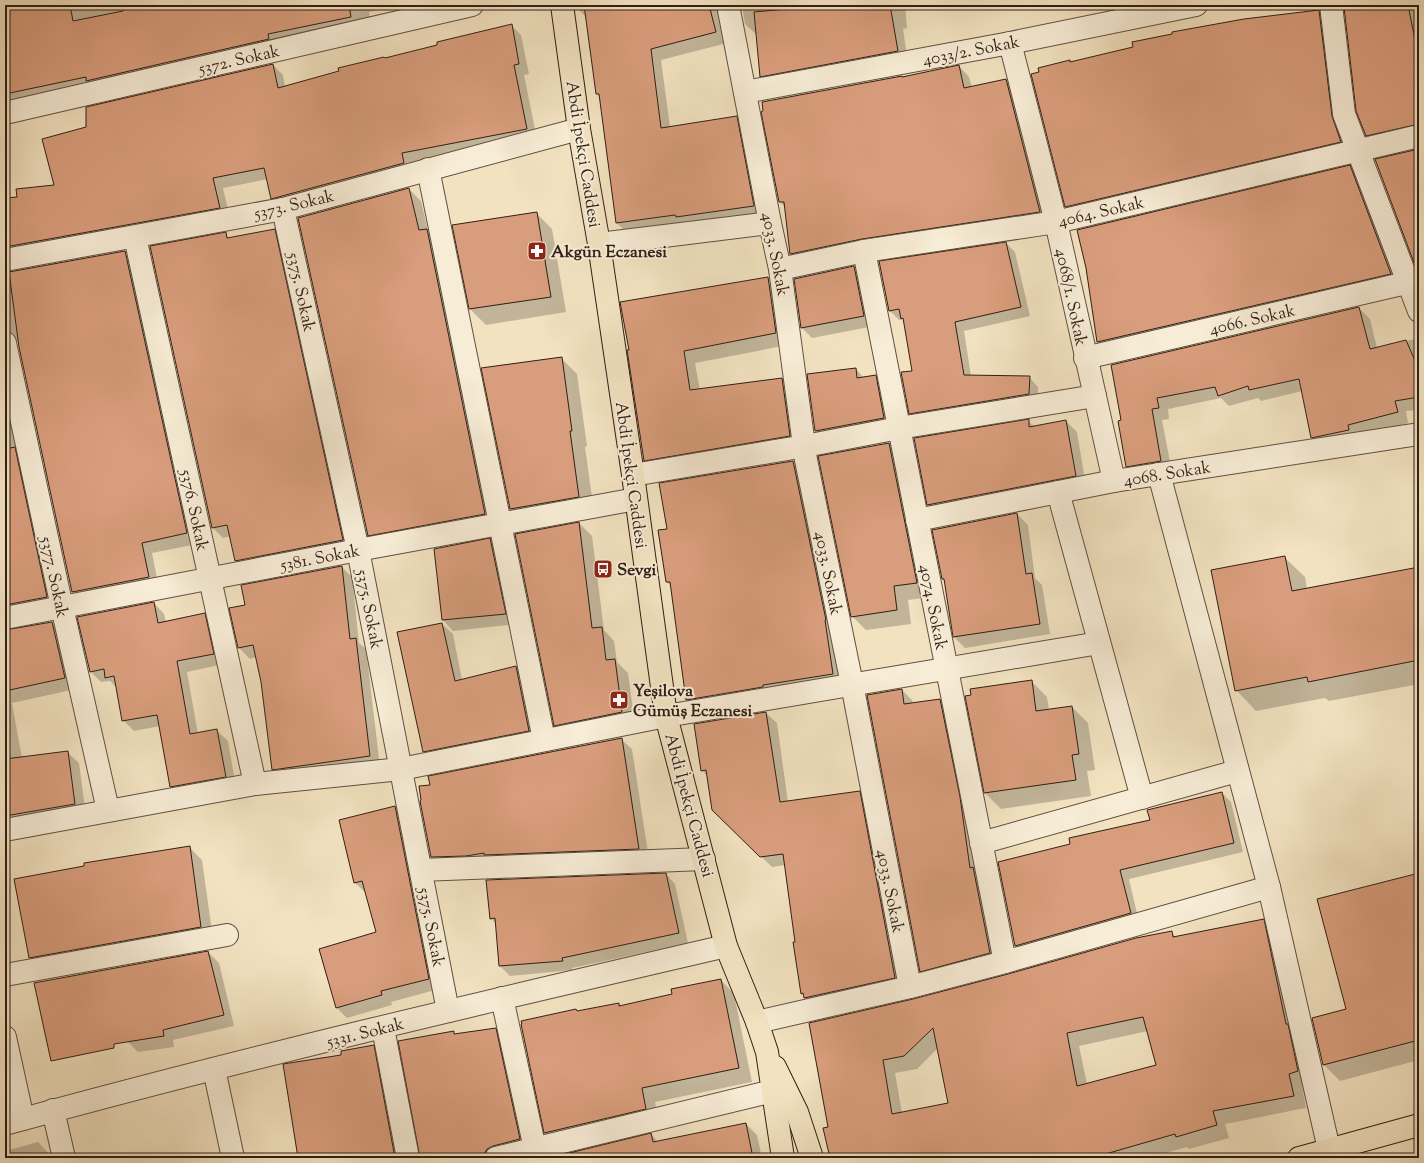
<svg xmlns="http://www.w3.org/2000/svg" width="1424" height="1163" viewBox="0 0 1424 1163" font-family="'Sorts Mill Goudy',serif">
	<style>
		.shadow { fill: #0003; fill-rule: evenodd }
		.building { fill: #d89d7c; stroke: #301e15; fill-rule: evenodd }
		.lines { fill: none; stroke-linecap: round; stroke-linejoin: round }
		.minor-casing { stroke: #604f40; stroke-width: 24 }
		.major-casing { stroke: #301e15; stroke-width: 24 }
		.minor { stroke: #f7ecd6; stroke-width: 22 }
		.major { stroke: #f2e2c0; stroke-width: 22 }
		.labels { text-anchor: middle; stroke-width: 4; stroke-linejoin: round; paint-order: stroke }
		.street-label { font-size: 17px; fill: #301e15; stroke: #f7ecd6 }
		.poi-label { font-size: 17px; font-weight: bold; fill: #301e15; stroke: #f7ecd6; text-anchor: start }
	</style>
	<rect width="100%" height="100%" fill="#f2e2c0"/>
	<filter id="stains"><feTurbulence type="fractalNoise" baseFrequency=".005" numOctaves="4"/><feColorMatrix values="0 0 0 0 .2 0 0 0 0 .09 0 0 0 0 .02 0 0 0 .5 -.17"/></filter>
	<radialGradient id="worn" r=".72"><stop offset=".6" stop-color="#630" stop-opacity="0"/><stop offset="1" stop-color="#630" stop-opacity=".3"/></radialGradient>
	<g class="shadow">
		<polygon points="5,5 403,5 369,12 370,20 5,106"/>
		<polygon points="575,5 734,5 731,42 661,60 670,127 736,117 747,128 765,217 628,234 617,223 600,97 597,94 587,18 576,7"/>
		<polygon points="742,5 905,5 907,28 903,29 908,62 772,87 761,76 757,35 745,24"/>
		<polygon points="1368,5 1419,5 1419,137 1378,146 1367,135"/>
		<polygon points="1319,11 1329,22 1351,152 1077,217 1066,206 1070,62 1071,63"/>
		<polygon points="511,25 521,35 529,74 524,75 537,139 282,208 272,198 268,179 223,188 230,218 5,264 5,199 18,198 55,186 87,128 273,65 283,75 285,87"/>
		<polygon points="959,66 969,77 972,87 1006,80 1017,91 1050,222 801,264 791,254 786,208 780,202 902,77 903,78"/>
		<polygon points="1350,166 1360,177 1401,284 1108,352 1098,342 1087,268"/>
		<polygon points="409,189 421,201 428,231 439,242 497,526 381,547 369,535"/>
		<polygon points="536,213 552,229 566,312 486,325 470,309 453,226"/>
		<polygon points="274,230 284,240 353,550 246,571 236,560 231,536 223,538 213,528 225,233 230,239"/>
		<polygon points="1006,243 1015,252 1030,316 964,331 971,376 1029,377 1038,387 1038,403 919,422 910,413 913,372 904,321 903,319 899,320 890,311"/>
		<polygon points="125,252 135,262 197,544 152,553 159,588 83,602 73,592 19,341 13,341 5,347 5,273"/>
		<polygon points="854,267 864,278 874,326 812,338 802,328"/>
		<polygon points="768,278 780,290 788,345 695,363 700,390 782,379 794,391 802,448 656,472 644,460 628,351"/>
		<polygon points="1359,308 1370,319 1377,348 1419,338 1419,410 1406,411 1408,423 1358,436 1323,448 1312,437 1302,391 1261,401 1258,398 1229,406 1221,398 1168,409 1169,419 1162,420 1172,472 1138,477 1127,466 1122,421 1112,366"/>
		<polygon points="561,358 577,374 587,446 585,447 594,512 527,525 511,509 482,369"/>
		<polygon points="856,369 864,378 876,376 886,387 894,428 826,442 816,431 808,375"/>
		<polygon points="5,403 16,413 58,608 5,625"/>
		<polygon points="1028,421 1035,427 1066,421 1077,432 1086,486 939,515 928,505"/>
		<polygon points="889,444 903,458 931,597 908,600 911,624 866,630 852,616"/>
		<polygon points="793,462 804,472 843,685 697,710 687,700 672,587 667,582 668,530"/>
		<polygon points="1017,514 1028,525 1035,578 1042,585 1050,634 965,648 954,637 945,581 943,579 933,531"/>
		<polygon points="579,523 592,536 604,630 614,641 617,662 628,673 635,725 568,738 555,725"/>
		<polygon points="490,540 501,550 516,624 453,631 443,620 435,550"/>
		<polygon points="1284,557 1305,577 1307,589 1419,568 1419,684 1329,701 1325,698 1256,711 1236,690"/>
		<polygon points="342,567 352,577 359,643 366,649 380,767 284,780 273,769 262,682 256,657 250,659 239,648 230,609 246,605"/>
		<polygon points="154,603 164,614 166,622 204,614 215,625 224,664 187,672 198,734 217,731 228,741 236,787 181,797 171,787 160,726 134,731 123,720 117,688 110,681 101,682 91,672"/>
		<polygon points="52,623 64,634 76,689 12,703 22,758 67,752 79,763 86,816 5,833 5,631"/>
		<polygon points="442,624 453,634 462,680 516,667 526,677 539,741 434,762 424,751"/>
		<polygon points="1031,681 1047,697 1049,710 1072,707 1088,723 1095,770 1087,771 1091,796 1001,809 985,793 966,696"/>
		<polygon points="902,690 912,700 913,704 940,700 950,710 1000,963 931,981 921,971"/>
		<polygon points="766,713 777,723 788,802 859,792 870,803 906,988 815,1009 805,998 802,993 786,865 772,867 724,821 708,777 702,770 695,725"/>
		<polygon points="621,739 632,749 649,859 442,867 432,857 431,786"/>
		<polygon points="1222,793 1231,802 1243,852 1129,879 1139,922 1025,955 1016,946 1072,845 1151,820"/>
		<polygon points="395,808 406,818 439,989 391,1002 392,1005 347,1018 337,1008 377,933 366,893 355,883"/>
		<polygon points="189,847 202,860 213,939 42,970 29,958"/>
		<polygon points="666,874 675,884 688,943 572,968 572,970 510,976 500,966 496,924 491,918"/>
		<polygon points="1419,874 1419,1060 1340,1081 1323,1064"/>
		<path d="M1263,920L1276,933L1311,1084L1302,1086L1306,1108L1225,1124L1229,1138L1189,1149L1187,1147L1148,1158H831L829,1128L913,1000L1171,932L1177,938ZM1148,1031L1157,1066L1087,1084L1079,1046ZM938,1048L949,1104L902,1113L895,1073L917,1069Z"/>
		<polygon points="208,952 219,963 234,1026 173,1040 174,1047 138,1052 128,1042"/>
		<polygon points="721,980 734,994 752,1082 655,1102 659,1122 559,1147 545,1133 522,1025 618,1004 621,1006 673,995"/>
		<polygon points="495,1029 507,1040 531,1150 503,1158 421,1158 453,1032 456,1035"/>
		<polygon points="373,1046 385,1058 404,1158 299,1158 342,1056"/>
		<polygon points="746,1124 757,1135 762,1158 553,1158 651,1134 658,1142"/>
		<polygon points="38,1142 53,1158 5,1158 5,1151"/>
	</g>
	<g class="building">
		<polygon points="5,5 70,5 73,21 123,11 123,9 142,5 349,5 351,17 268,34 269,39 86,81 86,77 5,94"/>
		<polygon points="584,5 709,5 716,32 651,49 661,128 737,116 754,206 676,217 675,215 616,223 599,94 596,94"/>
		<polygon points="830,5 890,5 898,51 760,77 754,12"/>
		<polygon points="1362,5 1408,5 1419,59 1419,124 1366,136 1356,111 1344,7"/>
		<polygon points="1319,10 1332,116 1341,142 1065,207 1031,74 1039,72 1038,68 1070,60 1070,62 1133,47 1132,42 1172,34 1172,32 1244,19"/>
		<polygon points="512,24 519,64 514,65 527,129 402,153 404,163 271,199 264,168 213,178 220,208 5,247 5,198 17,197 16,189 54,185 42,139 86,127 86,107 273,64 278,88 339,71 338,68 384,57 385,58 437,45 437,42"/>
		<polygon points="959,65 964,88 1006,79 1040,212 862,239 790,254 784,202 779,202 761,112 763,111 762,102 902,76 902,77"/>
		<polygon points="1419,149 1419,268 1416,268 1375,159"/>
		<polygon points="1350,165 1391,274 1097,342 1086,268 1077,230"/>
		<polygon points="409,188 419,230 427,229 485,514 368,536 298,218"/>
		<polygon points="537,212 551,297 469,309 452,225"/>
		<polygon points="275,229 343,540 235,561 227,525 212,528 150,246 226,232 227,238"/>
		<polygon points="1006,242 1021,307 955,322 964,375 1030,376 1029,394 909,414 901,372 912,371 903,318 901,319 899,309 889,311 879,261"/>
		<polygon points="125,251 187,533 142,543 149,577 72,592 19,347 9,272"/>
		<polygon points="854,266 864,316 801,328 794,279"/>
		<polygon points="768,277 776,333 684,351 690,390 782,378 790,436 644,461 627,350 629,350 620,302"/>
		<polygon points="1359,307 1370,349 1406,340 1419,370 1419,397 1395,401 1398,412 1348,425 1349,430 1311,438 1299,379 1249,390 1248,386 1218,396 1215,387 1157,398 1159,408 1152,409 1161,461 1126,467 1118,421 1121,420 1111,365"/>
		<polygon points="562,357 572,431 570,431 579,497 510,509 481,368"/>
		<polygon points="856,368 857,378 876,375 884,418 815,431 807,374"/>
		<polygon points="1029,419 1029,427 1066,420 1076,476 927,505 914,438"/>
		<polygon points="889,443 917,583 894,586 897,610 851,617 818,456"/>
		<polygon points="15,447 47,597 5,605 5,449"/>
		<polygon points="793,461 826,620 825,620 833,674 763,685 763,687 686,700 670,582 666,582 658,530 667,529 659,483"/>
		<polygon points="1017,513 1026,574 1032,573 1040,624 953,637 944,579 942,579 932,530"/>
		<polygon points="579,522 592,628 602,627 606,660 615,659 622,712 554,726 515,534"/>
		<polygon points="490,538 506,614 442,620 434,549"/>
		<polygon points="1285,556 1292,591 1419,567 1419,660 1308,682 1307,677 1235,691 1211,570"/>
		<polygon points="342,566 350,639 356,638 370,756 272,770 261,682 253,645 238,648 229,608 245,605 241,585"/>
		<polygon points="154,602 158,623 205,613 214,654 177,661 190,734 217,729 226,777 170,787 157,715 122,721 114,676 105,678 104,669 90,672 77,617"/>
		<polygon points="52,622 65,678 5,691 5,630"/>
		<polygon points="442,623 455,681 516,666 529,731 423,752 397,632"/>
		<polygon points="1032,680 1036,711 1072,706 1079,754 1072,755 1076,780 984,793 965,696 971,695 970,689"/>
		<polygon points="902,689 904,704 940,699 960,797 970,868 973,867 990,953 920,972 867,695"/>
		<polygon points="766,712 780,802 860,791 895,978 804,998 803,993 801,994 793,942 795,942 783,854 760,857 712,810 706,770 701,771 694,724"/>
		<polygon points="622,738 639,849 484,855 484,853 466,856 431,857 420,801 421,800 419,786 430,785 428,776"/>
		<polygon points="68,751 75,804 5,816 5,759"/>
		<polygon points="1222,792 1234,843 1120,870 1131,913 1015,946 998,862 1070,844 1069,838 1150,820 1147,810"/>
		<polygon points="395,806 429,979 381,991 382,995 336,1008 319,949 376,932 362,881 354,883 339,820"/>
		<polygon points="190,846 201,927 29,958 14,879 84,866 84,863"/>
		<polygon points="666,873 679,933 562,958 563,961 499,966 495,918 490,919 486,880"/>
		<polygon points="1419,873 1419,1040 1323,1065 1312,1018 1346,1009 1317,899"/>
		<path d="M1264,919L1286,1024H1288L1298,1071L1289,1074L1294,1096L1213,1111L1217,1125L1176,1137L1175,1134L1102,1155L1084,1158H830L823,1128L828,1127L809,1023L913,999L1008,974L1136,938L1172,931L1173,937ZM1143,1017L1156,1065L1077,1086L1067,1033ZM933,1028L948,1103L892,1114L883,1060L904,1056Z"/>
		<polygon points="208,951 224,1015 163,1030 164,1036 114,1044 114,1048 51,1061 34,983"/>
		<polygon points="721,979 739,1068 642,1088 646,1109 544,1133 521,1024 522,1024 521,1021 576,1009 577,1011 619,1003 619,1006 672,994 671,989"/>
		<polygon points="496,1028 520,1139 493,1146 487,1149 484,1154 484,1158 420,1158 398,1041 454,1031 454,1034"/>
		<polygon points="374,1045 395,1158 298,1158 283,1064 341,1055 341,1051"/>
		<polygon points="746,1123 753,1158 549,1158 651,1133 653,1142"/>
	</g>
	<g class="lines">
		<g class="minor-casing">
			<g id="minor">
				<polyline points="728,5 770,223 780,269 806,460 852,684 910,987 757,1022"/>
				<polyline points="1331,5 1344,114 1419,311"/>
				<polyline points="1010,43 1056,222 1114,481"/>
				<polyline points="745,92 1010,43 1196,5"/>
				<polyline points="5,113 472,5"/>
				<polyline points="428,169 544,740"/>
				<polyline points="283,209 358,550 448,1011"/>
				<polyline points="135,237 255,784"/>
				<polyline points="599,244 770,223"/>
				<polyline points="864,251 1005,962"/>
				<polyline points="5,260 283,209 579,129"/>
				<polyline points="780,269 864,251 1056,222 1419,136"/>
				<polyline points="5,343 62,607 108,810"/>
				<polyline points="1085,358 1419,280"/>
				<polyline points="1159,474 1269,887 1331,1158"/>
				<polyline points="633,475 805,446 899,428 1095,396"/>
				<polyline points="1058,492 1142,798"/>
				<polyline points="917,520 1114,481 1419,434"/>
				<polyline points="5,618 358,550 636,499"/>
				<polyline points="5,830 255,784 401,769 666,716 1099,643"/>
				<polyline points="981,843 1237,771"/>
				<polyline points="421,870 704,859"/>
				<polyline points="5,975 227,935"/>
				<polyline points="910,987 1005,962 1269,887"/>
				<polyline points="502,998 537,1158"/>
				<polyline points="383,1028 408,1158"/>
				<polyline points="5,1037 23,1119"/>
				<polyline points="214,1069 233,1158"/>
				<polyline points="53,1110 64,1158"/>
				<path d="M5,1124C244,1058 485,1002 726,946"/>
				<polyline points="496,1158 773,1091"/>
			</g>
		</g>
		<g class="major-casing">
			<g id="major">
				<polyline points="562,5 579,129 599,244 633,475 666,716 726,946 757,1022 767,1052 783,1158"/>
				<polyline points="775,1067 797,1112 812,1158"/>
				<polyline points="1299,1158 1419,1125"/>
			</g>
		</g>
		<use href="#minor" class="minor"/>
		<use href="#major" class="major"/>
	</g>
	<defs>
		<g id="pharmacy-square" transform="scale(1)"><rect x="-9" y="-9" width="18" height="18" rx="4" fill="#8f2418" stroke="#f7ecd6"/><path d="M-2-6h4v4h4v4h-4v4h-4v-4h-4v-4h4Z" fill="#fff"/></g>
		<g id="bus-square" transform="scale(1)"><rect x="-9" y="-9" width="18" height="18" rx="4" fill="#8f2418" stroke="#f7ecd6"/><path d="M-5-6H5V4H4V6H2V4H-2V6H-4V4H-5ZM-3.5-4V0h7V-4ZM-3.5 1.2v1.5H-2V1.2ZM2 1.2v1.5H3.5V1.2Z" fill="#fff"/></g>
	</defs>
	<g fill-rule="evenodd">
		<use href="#pharmacy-square" x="537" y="251"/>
		<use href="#bus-square" x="603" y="569"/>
		<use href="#pharmacy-square" x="619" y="700"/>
	</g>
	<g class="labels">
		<g class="street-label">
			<text transform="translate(971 50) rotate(-11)" y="6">4033/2. Sokak</text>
			<text transform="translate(239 59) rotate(-13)" y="6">5372. Sokak</text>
			<text transform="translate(584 154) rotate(81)" y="6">Abdi İpekçi Caddesi</text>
			<text transform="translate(294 204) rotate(-13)" y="6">5373. Sokak</text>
			<text transform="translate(1101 211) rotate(-13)" y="6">4064. Sokak</text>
			<text transform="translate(776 254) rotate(79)" y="6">4033. Sokak</text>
			<text transform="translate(302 292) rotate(78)" y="6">5375. Sokak</text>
			<text transform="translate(1072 297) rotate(78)" y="6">4068/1. Sokak</text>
			<text transform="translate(1252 319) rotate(-13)" y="6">4066. Sokak</text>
			<text transform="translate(1167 473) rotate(-9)" y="6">4068. Sokak</text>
			<text transform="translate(632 475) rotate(82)" y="6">Abdi İpekçi Caddesi</text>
			<text transform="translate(195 510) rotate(78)" y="6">5376. Sokak</text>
			<text transform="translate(320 557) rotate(-11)" y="6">5381. Sokak</text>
			<text transform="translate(829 573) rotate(79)" y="6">4033. Sokak</text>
			<text transform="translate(55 577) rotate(78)" y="6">5377. Sokak</text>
			<text transform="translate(934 607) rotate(79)" y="6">4074. Sokak</text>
			<text transform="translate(370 609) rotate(79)" y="6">5375. Sokak</text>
			<text transform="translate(690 805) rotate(75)" y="6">Abdi İpekçi Caddesi</text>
			<text transform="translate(891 891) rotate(79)" y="6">4033. Sokak</text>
			<text transform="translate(432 927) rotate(79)" y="6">5375. Sokak</text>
			<text transform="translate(365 1032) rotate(-14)" y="6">5331. Sokak</text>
		</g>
		<g class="poi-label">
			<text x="551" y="257">Akgün Eczanesi</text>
			<text x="617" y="575">Sevgi</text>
			<text x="633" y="696">Yeşilova<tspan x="633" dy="20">Gümüş Eczanesi</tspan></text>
		</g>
	</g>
	<rect width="1424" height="1163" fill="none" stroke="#f2e2c0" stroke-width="20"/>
	<rect x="6" y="6" width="1412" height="1151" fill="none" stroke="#301e15" stroke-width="2"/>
	<rect x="10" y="10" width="1404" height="1143" fill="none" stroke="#301e15"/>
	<rect width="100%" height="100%" filter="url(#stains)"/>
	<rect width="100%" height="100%" fill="url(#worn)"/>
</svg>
